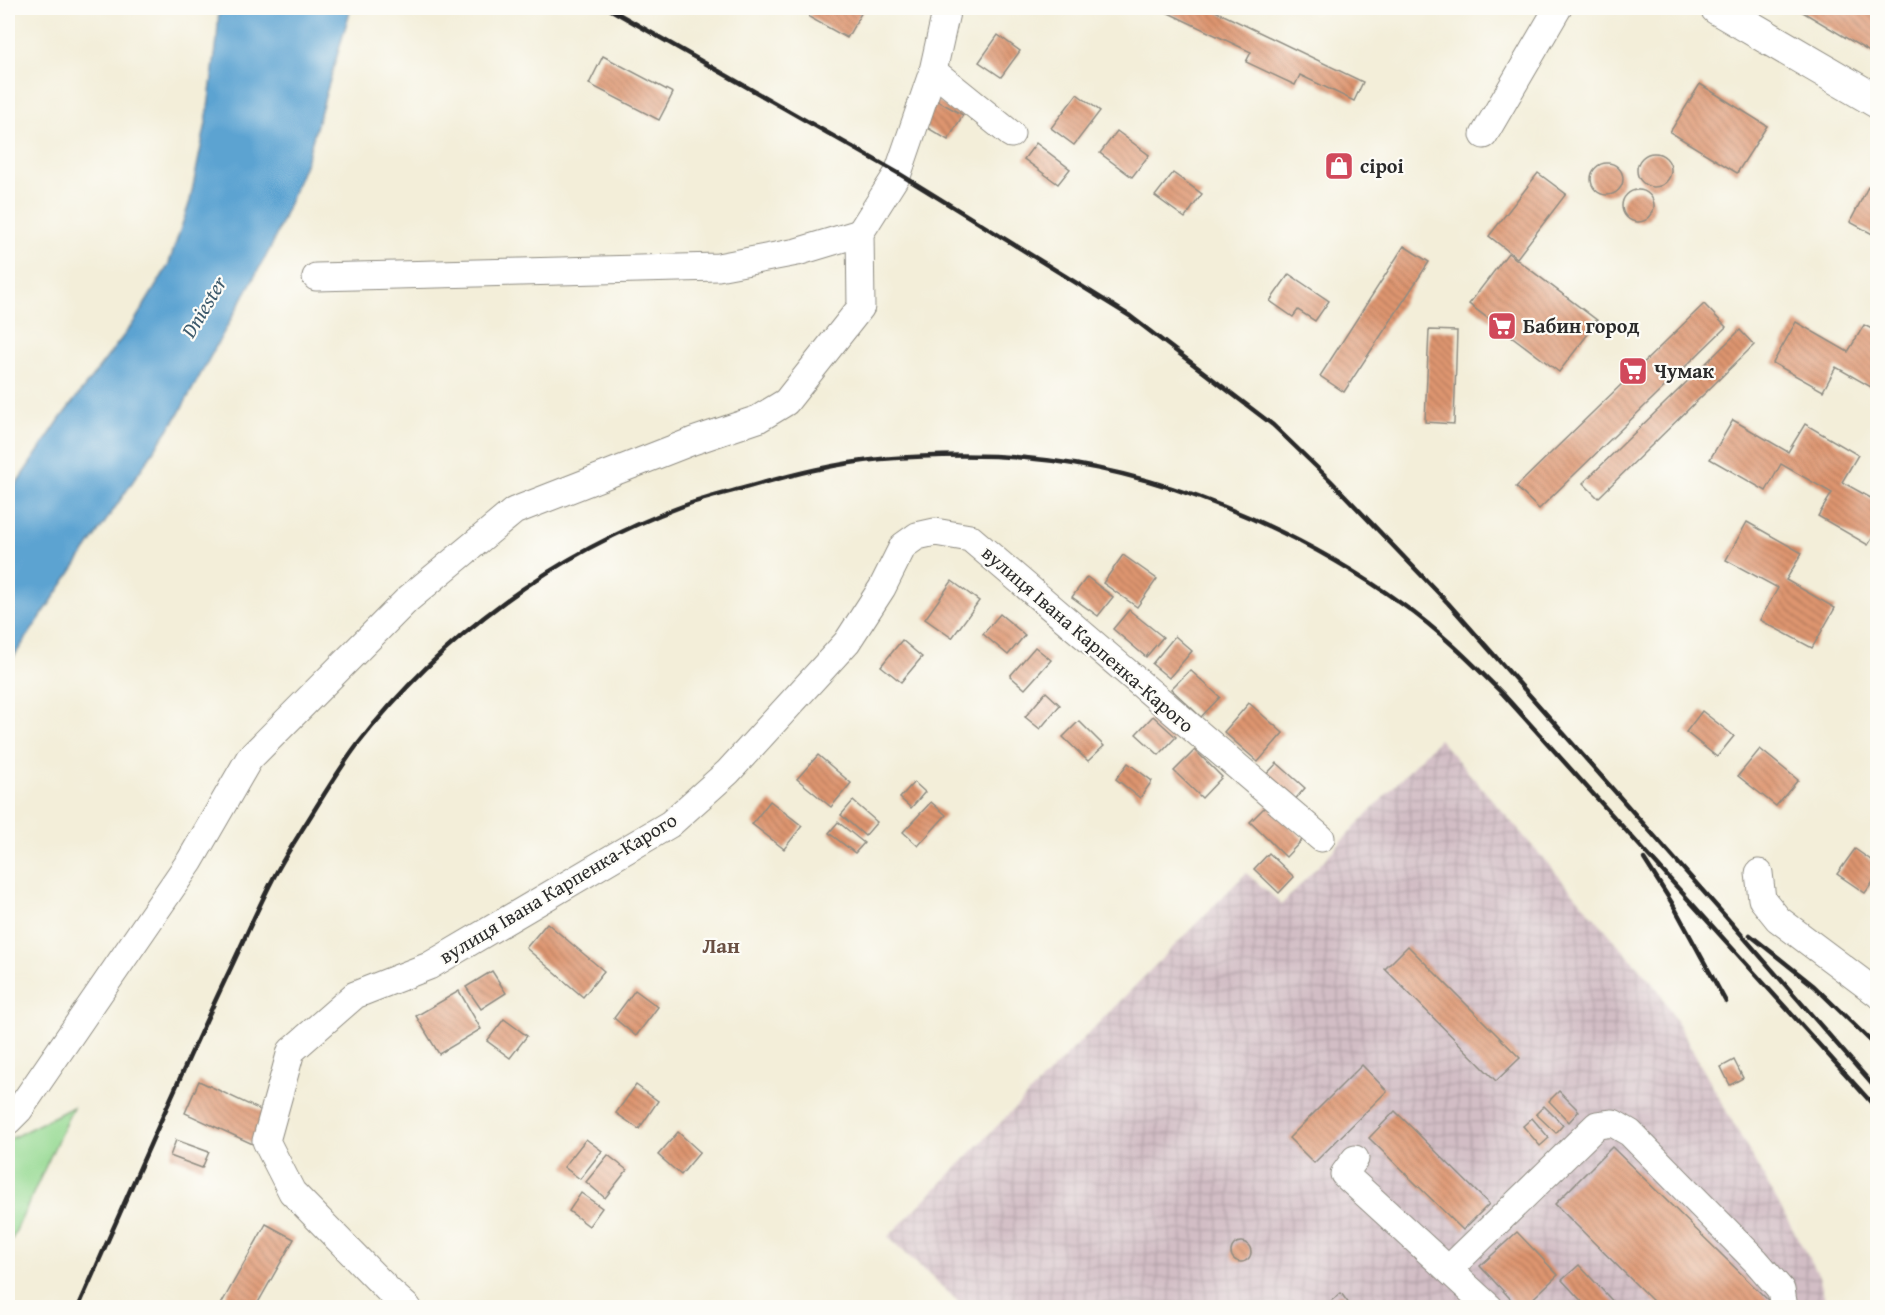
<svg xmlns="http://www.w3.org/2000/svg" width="1885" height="1315" viewBox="0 0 1885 1315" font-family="'Gentium Book Plus',serif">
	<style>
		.industrial { fill: url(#industrial-grid) }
		.green { fill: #95d992; stroke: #60825e; stroke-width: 1.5 }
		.water { fill: #5ba3d1; stroke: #43677e; stroke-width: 1.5 }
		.building { fill: url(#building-back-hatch) }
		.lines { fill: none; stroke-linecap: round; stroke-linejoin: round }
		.minor-casing { stroke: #8f8c82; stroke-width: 29 }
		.major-casing { stroke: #8f8c82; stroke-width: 35 }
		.minor { stroke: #fff; stroke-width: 27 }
		.major { stroke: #fff; stroke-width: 33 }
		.rail { stroke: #2b2b2b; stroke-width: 4.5 }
		.labels { text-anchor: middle; stroke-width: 4.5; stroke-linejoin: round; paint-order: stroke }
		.poi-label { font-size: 20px; font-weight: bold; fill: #2b2b2b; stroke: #fdfcf7; text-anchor: start }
		.street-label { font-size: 20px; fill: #2b2b2b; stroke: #fdfcf7 }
		.water-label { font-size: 21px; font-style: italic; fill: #3e5b6d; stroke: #fdfcf7 }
		.neighbourhood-label { font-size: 21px; font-weight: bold; fill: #6a5043; stroke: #fdfcf7 }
	</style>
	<defs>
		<pattern id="industrial-grid" width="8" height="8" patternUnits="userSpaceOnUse" patternTransform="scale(1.5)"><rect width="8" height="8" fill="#d2bdc5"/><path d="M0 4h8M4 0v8" fill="none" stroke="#b4a3a9"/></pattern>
		<pattern id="building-back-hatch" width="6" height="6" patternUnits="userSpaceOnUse" patternTransform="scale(1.5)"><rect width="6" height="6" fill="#de956f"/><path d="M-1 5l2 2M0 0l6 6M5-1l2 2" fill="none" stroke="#b47a5b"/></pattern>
	</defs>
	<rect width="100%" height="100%" fill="#fdfcf7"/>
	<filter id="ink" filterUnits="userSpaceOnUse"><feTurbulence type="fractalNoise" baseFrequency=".0167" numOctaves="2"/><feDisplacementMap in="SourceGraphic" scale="12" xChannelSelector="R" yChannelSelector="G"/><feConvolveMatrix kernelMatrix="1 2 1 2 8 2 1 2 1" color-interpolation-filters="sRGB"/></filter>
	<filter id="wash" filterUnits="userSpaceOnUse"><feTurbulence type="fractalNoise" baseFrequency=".008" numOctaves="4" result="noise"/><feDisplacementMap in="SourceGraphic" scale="24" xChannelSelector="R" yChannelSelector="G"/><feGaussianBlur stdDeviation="1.35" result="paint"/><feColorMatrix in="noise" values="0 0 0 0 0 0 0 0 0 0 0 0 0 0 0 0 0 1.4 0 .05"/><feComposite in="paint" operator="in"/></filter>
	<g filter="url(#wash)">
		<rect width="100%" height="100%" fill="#f3eed9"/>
		<polygon class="industrial" points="1439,739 1659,991 1819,1276 1827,1307 964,1307 888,1237 1246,873 1282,904"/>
		<polygon class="green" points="73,1107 8,1248 8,1140"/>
		<polygon class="water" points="219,8 351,8 306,162 272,245 178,415 8,665 8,496 60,419 134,322 168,266 190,201 206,123 217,40"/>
		<g id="blocks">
			<g class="building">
				<polygon points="814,8 864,8 847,38 809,17"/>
				<polygon points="1158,8 1209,8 1363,82 1354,101 1300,75 1295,85 1246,62 1251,52"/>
				<polygon points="1796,8 1871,8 1878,11 1878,57"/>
				<polygon points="998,35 1020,51 1001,77 979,62"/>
				<polygon points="603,56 673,93 659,120 589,84"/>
				<polygon points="1700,84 1767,126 1737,173 1670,132"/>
				<polygon points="1077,94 1100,111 1074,145 1051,128"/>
				<polygon points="931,97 963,115 948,140 916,121"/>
				<polygon points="1117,131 1149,155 1132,177 1100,153"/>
				<polygon points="1036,143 1070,169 1058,184 1024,159"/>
				<circle cx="1654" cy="170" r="17"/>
				<circle cx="1607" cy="179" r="16"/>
				<polygon points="1173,173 1202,194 1185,218 1155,196"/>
				<polygon points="1538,173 1566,194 1517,258 1489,236"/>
				<polygon points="1868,187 1878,192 1878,237 1850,222"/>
				<circle cx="1638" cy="206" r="16"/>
				<polygon points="1404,246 1429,262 1344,392 1320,376"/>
				<polygon points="1508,253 1598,321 1559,372 1469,304"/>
				<polygon points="1289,274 1329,301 1315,321 1298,310 1293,317 1270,301"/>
				<polygon points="1704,304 1726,327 1539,509 1516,487"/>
				<polygon points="1796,322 1848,352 1864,325 1878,332 1878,391 1836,367 1823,391 1773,363"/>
				<polygon points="1429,330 1457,331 1454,424 1425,422"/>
				<polygon points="1740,330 1754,345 1598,498 1583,483"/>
				<polygon points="1733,420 1788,452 1805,424 1858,455 1842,482 1878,502 1878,529 1868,545 1818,516 1832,493 1781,464 1766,491 1710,459"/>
				<polygon points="1747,522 1802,553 1786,580 1835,608 1812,648 1760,620 1778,588 1726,560"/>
				<polygon points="1123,555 1157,579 1137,607 1103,583"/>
				<polygon points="1087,577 1113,597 1098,616 1072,597"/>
				<polygon points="952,581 979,601 952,638 925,619"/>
				<polygon points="1129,610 1163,637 1146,657 1113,629"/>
				<polygon points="1000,614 1025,635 1008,655 983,634"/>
				<polygon points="1175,636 1192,651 1169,678 1152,664"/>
				<polygon points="902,640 922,657 901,682 881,666"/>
				<polygon points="1035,647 1051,660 1025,689 1010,676"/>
				<polygon points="1190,670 1220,697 1201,717 1171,689"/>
				<polygon points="1046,692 1060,705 1040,729 1025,717"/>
				<polygon points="1249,703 1283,733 1258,762 1224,732"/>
				<polygon points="1702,711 1734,736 1717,757 1686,732"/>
				<polygon points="1153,716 1176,737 1159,755 1136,734"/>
				<polygon points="1079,721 1104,746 1088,761 1063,737"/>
				<polygon points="1760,749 1798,780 1776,806 1738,776"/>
				<polygon points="1195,750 1222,777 1202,798 1174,771"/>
				<polygon points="818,755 851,783 831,807 797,779"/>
				<polygon points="1128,763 1152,781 1140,798 1116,779"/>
				<polygon points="1277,763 1305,788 1292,803 1263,778"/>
				<polygon points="914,782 925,792 911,808 900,798"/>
				<polygon points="770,801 802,826 784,849 752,824"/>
				<polygon points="853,801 877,822 865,836 841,815"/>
				<polygon points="931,802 946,815 918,846 903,832"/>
				<polygon points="1268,804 1303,839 1286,857 1250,822"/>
				<polygon points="838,822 864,843 855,853 829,833"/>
				<polygon points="1855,849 1878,865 1878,875 1865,893 1837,874"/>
				<polygon points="1269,853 1294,877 1279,893 1254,869"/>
				<polygon points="547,923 604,971 583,997 526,948"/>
				<polygon points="1408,946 1520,1058 1496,1081 1385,969"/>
				<polygon points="492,971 506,993 481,1009 466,987"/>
				<polygon points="635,990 658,1007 636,1036 614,1018"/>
				<polygon points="459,991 481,1029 439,1054 416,1016"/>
				<polygon points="504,1019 527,1036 510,1058 487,1041"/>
				<polygon points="1734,1060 1743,1078 1730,1085 1721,1067"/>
				<polygon points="1362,1065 1387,1091 1314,1163 1289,1138"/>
				<polygon points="199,1081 271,1115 257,1146 185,1113"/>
				<polygon points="636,1085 658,1101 639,1129 616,1113"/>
				<polygon points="1559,1091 1579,1111 1569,1122 1549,1101"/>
				<polygon points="1544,1106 1563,1125 1556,1133 1536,1114"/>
				<polygon points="1395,1111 1489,1204 1463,1230 1369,1138"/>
				<polygon points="1532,1118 1549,1138 1540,1146 1523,1126"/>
				<polygon points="678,1132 700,1152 681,1175 658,1155"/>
				<polygon points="586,1139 602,1151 580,1179 564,1167"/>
				<polygon points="176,1140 209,1152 202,1168 170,1156"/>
				<polygon points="1612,1147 1773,1305 1771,1308 1660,1308 1555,1204"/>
				<polygon points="608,1155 627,1170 605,1198 586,1182"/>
				<polygon points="581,1193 602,1208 589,1226 569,1211"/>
				<polygon points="266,1224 294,1239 255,1308 219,1308"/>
				<polygon points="1517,1232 1558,1275 1523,1308 1519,1308 1480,1266"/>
				<circle cx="1241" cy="1252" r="10"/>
				<polygon points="1579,1265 1619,1308 1588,1308 1562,1280"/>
				<polygon points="1341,1293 1352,1308 1322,1308"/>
			</g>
		</g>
	</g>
	<g filter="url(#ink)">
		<use href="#blocks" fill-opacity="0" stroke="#8f8c82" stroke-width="1.5"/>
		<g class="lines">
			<g class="minor-casing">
				<g id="minor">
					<polyline points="933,71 1011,134"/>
					<polyline points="1484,135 1558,8"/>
					<polyline points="316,277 718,267 797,252 860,233"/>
					<polyline points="1759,873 1762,899 1778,919 1878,994"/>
					<polyline points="8,1121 19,1110 190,861 249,759 408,599 514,511 693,441 758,419 786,402 861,307 860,233 898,173 933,71 947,8"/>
					<polyline points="1355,1159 1344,1174 1490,1308"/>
					<polyline points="1449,1269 1597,1125 1613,1123 1630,1133 1756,1261 1781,1290 1784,1308"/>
					<polyline points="408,1308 388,1290 292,1192 266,1141 291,1051 355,995 429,966 670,824 728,772 847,642 882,588 903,546 917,536 935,532 970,538 1321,838"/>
				</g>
			</g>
			<g class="major-casing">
				<polyline id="major" points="1717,8 1878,102"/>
			</g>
			<use href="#minor" class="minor"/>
			<use href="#major" class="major"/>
			<g class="rail">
				<polyline points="608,8 898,173 1130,316 1273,425 1330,480 1448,603 1726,917 1878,1091"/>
				<polyline points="1644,859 1672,903 1726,1002"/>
				<polyline points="1750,935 1814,986 1878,1048"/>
				<path d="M78,1308C127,1198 174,1088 225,980C242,945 257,909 275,875C284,858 295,841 305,825C322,798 339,769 358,744C442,636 555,553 683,506C704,498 726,493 748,487C791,475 836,463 881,459C929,455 978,454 1026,458C1157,469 1296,528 1402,604C1439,630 1471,662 1503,694L1878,1110"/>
			</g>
		</g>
	</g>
	<defs>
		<g id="shop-square" transform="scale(1.5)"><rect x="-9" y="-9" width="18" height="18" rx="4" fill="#d1495b" stroke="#fdfcf7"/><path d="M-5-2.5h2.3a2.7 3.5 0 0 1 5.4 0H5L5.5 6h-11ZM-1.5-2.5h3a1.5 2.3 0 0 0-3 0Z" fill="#fff"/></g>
		<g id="supermarket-square" transform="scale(1.5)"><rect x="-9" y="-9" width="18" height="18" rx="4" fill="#d1495b" stroke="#fdfcf7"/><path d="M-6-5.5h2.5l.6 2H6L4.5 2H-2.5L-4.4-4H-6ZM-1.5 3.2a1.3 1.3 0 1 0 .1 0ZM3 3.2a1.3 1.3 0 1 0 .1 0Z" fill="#fff"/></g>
	</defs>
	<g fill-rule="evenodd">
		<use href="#shop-square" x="1339" y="166"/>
		<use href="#supermarket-square" x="1502" y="326"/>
		<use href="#supermarket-square" x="1633" y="371"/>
	</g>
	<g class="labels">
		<g class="poi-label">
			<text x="1360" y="173">сіроі</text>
			<text x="1523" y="333">Бабин город</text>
			<text x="1654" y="378">Чумак</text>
		</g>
		<g class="street-label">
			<text transform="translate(1088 639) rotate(41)" y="7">вулиця Івана Карпенка-Карого</text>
			<text transform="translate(558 888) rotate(-31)" y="7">вулиця Івана Карпенка-Карого</text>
		</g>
		<g class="water-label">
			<text transform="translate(204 307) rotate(-59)" y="7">Dniester</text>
		</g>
		<g class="neighbourhood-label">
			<text x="721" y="953">Лан</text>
		</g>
	</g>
	<rect width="1885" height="1315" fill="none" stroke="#fdfcf7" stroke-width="30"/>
</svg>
